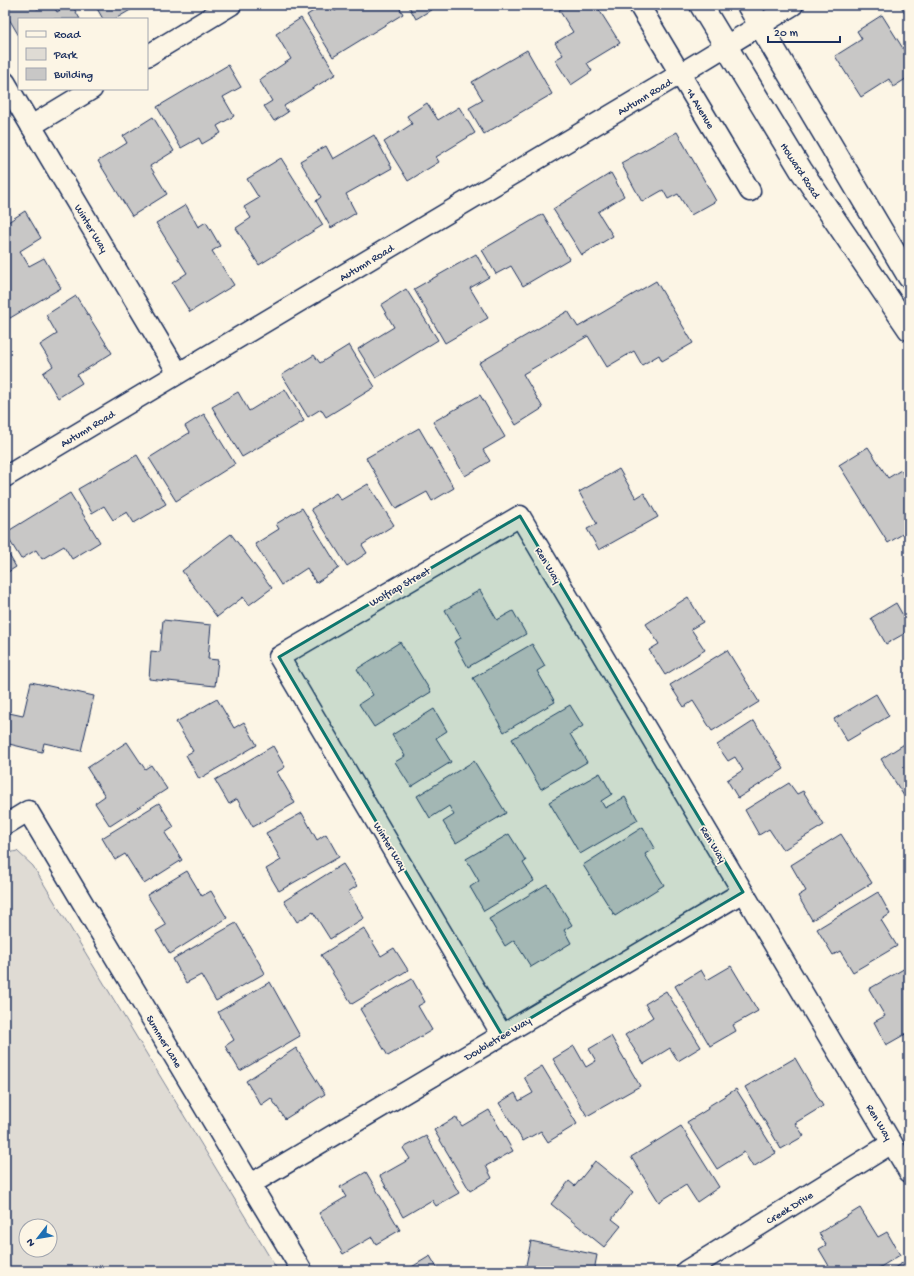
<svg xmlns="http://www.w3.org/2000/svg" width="914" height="1276" viewBox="0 0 914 1276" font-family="'Gochi Hand',sans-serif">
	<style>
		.green { fill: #dfdbd4; stroke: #7d8599; fill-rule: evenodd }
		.building { fill: #c8c7c6; stroke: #1b2f5e }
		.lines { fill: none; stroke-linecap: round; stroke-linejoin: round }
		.street-casing { stroke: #1b2f5e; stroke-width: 23 }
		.secondary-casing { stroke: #1b2f5e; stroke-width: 25 }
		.street { stroke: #fcf5e5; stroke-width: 20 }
		.secondary { stroke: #fcf5e5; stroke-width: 22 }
		.marked { fill: #0f766e; fill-opacity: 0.2; stroke: #0f766e; stroke-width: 3; stroke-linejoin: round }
		.labels { text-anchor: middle; stroke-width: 3.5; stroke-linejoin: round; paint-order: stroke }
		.street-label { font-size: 11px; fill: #1b2f5e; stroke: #fcf5e5 }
	</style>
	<rect width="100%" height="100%" fill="#fcf5e5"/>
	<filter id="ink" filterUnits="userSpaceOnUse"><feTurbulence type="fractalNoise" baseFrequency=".025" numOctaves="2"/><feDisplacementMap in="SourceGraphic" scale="8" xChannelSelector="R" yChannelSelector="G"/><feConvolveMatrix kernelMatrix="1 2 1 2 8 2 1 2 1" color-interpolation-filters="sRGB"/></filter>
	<g filter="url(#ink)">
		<path class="green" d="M17,851L33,866L278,1271H5V854ZM26,1226H50V1250H26Z"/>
		<g class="building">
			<polygon points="5,5 35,5 37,9 44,5 53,5 57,12 68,5 72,5 80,19 19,19 19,36 5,12"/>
			<polygon points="95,5 139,5 115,19 103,19"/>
			<polygon points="323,5 331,5 335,11 345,5 398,5 403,14 333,57 307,15"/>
			<polygon points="408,5 439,5 416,19"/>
			<polygon points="568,5 596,5 620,43 587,63 592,71 571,85 555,60 563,55 555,43 573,32 559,10"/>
			<polygon points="900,5 909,5 909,19"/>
			<polygon points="882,15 909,58 909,77 893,87 889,79 861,97 835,56 862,39 857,31"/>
			<polygon points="301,18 336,74 284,106 288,112 274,121 264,106 272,101 259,80 291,59 276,34"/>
			<polygon points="527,50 552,94 484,134 469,108 483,100 472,82"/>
			<polygon points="228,65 241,87 223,97 234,116 217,126 221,133 202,144 199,138 181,148 157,107"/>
			<polygon points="427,103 438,120 459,107 475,133 436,157 439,162 408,181 384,142 412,124 407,116"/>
			<polygon points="153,117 174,151 150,166 167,194 132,216 98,161 127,143 123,136"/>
			<polygon points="677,132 716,201 691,215 678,194 668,199 663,190 642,202 621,163"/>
			<polygon points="374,135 392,168 346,194 356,213 331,228 316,201 321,197 300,161 326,146 333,159"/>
			<polygon points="281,158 323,225 259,265 236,228 251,218 244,207 259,198 247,179"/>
			<polygon points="611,173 624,196 598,212 613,236 582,255 553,209"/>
			<polygon points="186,205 198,227 206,222 220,246 212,251 234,285 190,312 172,283 187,273 156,223"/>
			<polygon points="25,211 41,238 20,251 29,266 44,258 61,288 5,321 5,224"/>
			<polygon points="543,214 569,259 523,286 511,266 496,274 482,250"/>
			<polygon points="476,254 489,277 470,288 488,318 445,343 414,289"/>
			<polygon points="656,281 693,343 662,361 659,355 642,365 634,351 607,367 588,336 523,374 543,408 516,425 479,363 568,311 578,327"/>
			<polygon points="406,289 438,340 376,378 358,349 394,327 381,305"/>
			<polygon points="76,296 112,353 77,375 82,383 58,398 43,373 53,366 40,345 57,334 46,315"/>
			<polygon points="349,345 375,387 326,417 321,409 308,417 282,375 314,355 320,363"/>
			<polygon points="285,389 304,421 242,457 212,407 238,392 249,411"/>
			<polygon points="480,395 505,437 483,450 490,461 465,476 433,422"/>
			<polygon points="204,414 235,464 176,501 149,458 189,433 185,426"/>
			<polygon points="419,428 454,488 432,501 427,492 396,509 366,458"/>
			<polygon points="868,447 888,478 901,470 909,483 909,530 888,543 839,465"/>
			<polygon points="137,455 166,504 134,523 127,512 113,520 104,506 92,513 78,489"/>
			<polygon points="619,469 636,498 644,493 658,517 599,550 587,529 597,524 579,492"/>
			<polygon points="368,484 394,525 362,545 367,553 347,566 311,509 336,493 341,500"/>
			<polygon points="70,493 100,542 72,559 64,546 42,559 36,550 21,559 5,533"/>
			<polygon points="302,508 339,568 316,583 307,568 281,585 255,544 279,529 276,524"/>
			<polygon points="231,534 272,588 249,605 243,597 217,617 182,571"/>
			<polygon points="5,548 16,567 5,574"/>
			<polygon points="480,590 497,620 513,611 526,634 468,667 454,642 461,638 445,610"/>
			<polygon points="688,597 703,622 691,629 705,650 665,675 649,650 659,644 646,624"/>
			<polygon points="896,603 909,626 909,631 886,644 871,618"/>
			<polygon points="163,620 211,625 208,659 218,660 215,686 149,679 151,651 160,652"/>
			<polygon points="400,642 431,692 374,727 359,704 373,695 357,669"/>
			<polygon points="532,644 545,666 537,671 555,702 504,732 473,678"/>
			<polygon points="727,650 759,702 712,731 693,701 684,707 670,685"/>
			<polygon points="31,682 94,696 81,751 44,743 42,752 5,743 5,733 9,713 23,716"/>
			<polygon points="876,694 889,716 847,741 834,719"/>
			<polygon points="217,699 234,728 244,722 257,745 199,779 186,755 193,751 176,722"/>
			<polygon points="570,705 583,726 570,734 587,762 541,789 512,739"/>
			<polygon points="434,709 447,731 436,738 451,762 411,787 395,762 405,756 392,735"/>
			<polygon points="754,721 784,769 738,798 727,780 743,770 735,757 728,761 717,745"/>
			<polygon points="909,741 909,793 904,796 881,759"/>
			<polygon points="127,742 145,769 151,765 167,789 110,826 95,803 105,796 87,768"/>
			<polygon points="273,746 285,767 277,772 295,803 253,827 237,799 229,804 215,780"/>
			<polygon points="474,761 506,813 456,843 443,822 454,815 449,806 430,818 417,796"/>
			<polygon points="600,773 612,794 601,801 605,808 625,797 638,820 580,854 549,802"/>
			<polygon points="789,783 797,794 803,791 824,825 783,850 769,829 759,835 745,810"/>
			<polygon points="159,803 174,827 165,833 182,860 144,884 125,854 115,860 102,838"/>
			<polygon points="302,813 317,840 326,834 339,857 279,891 266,869 281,860 266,833"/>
			<polygon points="643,827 655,848 645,854 664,885 615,916 583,865"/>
			<polygon points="509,834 526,861 523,863 534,881 484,911 470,887 479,881 466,859"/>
			<polygon points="841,834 872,883 812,920 798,896 806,891 791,865"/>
			<polygon points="343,864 357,886 348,892 364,918 330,939 313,912 297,922 284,901"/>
			<polygon points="187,871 202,896 211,891 227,918 170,954 156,931 166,925 147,895"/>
			<polygon points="547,884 572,925 564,930 571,943 531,967 514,940 505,946 489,919"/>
			<polygon points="878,892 890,914 881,920 897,946 853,972 840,951 833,955 817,929"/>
			<polygon points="236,923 265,973 216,1001 201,975 186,983 173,959"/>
			<polygon points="364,928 381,956 394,948 408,970 352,1004 321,955"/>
			<polygon points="731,966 758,1011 733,1025 736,1031 710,1046 675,986 701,970 707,980"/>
			<polygon points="907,967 909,971 909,1032 886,1045 874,1022 885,1016 869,989"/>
			<polygon points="412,979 425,1002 418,1006 432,1030 388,1056 360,1009"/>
			<polygon points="270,982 300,1036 240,1071 225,1046 234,1040 218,1012"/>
			<polygon points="666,991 701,1047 678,1061 670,1048 644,1064 625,1035 653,1017 645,1004"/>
			<polygon points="611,1036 640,1086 587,1116 553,1059 574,1046 586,1067 596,1061 589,1049"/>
			<polygon points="296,1048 325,1094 285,1119 271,1098 261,1105 246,1081"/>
			<polygon points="795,1058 823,1106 795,1123 804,1136 781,1149 745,1087"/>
			<polygon points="542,1066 577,1124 548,1142 541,1131 523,1141 499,1103 515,1093 519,1101 533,1093 524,1077"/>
			<polygon points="736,1089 776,1153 753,1167 744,1152 717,1169 687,1122 708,1109 707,1107"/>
			<polygon points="489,1110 513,1151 486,1166 492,1178 470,1191 434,1130 456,1117 462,1126"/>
			<polygon points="681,1126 719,1187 697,1202 686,1185 659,1202 631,1157"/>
			<polygon points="426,1136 459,1193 436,1206 432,1200 403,1217 380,1176 410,1159 403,1148"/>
			<polygon points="595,1161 633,1192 612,1219 621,1226 604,1247 551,1204 569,1181 575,1186"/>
			<polygon points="366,1172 400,1230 376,1244 372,1237 343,1254 319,1213 346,1197 340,1187"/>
			<polygon points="860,1208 878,1237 887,1232 900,1255 874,1271 832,1271 819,1249 826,1245 819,1233"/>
			<polygon points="531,1241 597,1255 594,1271 525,1270"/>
			<polygon points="430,1256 439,1271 405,1271"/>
			<polygon points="904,1262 909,1271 889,1271"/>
		</g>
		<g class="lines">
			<g class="street-casing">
				<g id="street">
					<polyline points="639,5 750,191"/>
					<polyline points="147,56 231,5"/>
					<polyline points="5,82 178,373"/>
					<polyline points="31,126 92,89"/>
					<polyline points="5,477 680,74 793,5"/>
					<polyline points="5,825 28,811 302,1271"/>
					<polyline points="502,1035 279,657 520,516 909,1172"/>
					<polyline points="251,1184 743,892"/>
					<polyline points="686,1271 892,1143"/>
				</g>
			</g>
			<g class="secondary-casing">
				<g id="secondary">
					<polyline points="701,5 801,170 909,329"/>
					<polyline points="748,5 909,277"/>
				</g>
			</g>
			<use href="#street" class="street"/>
			<use href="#secondary" class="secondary"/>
		</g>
	</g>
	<path class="marked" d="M520,516L743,892L502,1035L279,657Z"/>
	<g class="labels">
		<g class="street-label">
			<text transform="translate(644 96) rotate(-31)" y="4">Autumn Road</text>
			<text transform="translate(701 108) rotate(59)" y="4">14 Avenue</text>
			<text transform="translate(801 170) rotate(57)" y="4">Howard Road</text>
			<text transform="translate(92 228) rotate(59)" y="4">Winter Way</text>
			<text transform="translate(366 262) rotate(-31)" y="4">Autumn Road</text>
			<text transform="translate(87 428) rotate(-31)" y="4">Autumn Road</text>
			<text transform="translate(549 565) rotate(59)" y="4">Ren Way</text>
			<text transform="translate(399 586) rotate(-30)" y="4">Wolfrap Street</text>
			<text transform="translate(714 844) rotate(59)" y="4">Ren Way</text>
			<text transform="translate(391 846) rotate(59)" y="4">Winter Way</text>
			<text transform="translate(497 1038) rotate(-31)" y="4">Doubletree Way</text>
			<text transform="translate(165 1041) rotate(59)" y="4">Summer Lane</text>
			<text transform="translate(880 1122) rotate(59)" y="4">Ren Way</text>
			<text transform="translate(789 1207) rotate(-32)" y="4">Creek Drive</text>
		</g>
	</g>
	<rect width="914" height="1276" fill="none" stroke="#fcf5e5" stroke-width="20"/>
	<rect x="10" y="10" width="894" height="1256" fill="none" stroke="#1b2f5e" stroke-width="1.5" filter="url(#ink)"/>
	<rect x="18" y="18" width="130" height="72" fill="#fcf5e5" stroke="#a2a6af"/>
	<rect x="26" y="31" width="20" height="6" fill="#fcf5e5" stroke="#a2a6af"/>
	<text x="54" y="38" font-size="12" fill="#1b2f5e">Road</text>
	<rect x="26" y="48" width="20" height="12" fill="#dfdbd4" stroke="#a2a6af"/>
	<text x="54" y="58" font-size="12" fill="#1b2f5e">Park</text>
	<rect x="26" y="68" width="20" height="12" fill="#c8c7c6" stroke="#a2a6af"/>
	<text x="54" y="78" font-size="12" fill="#1b2f5e">Building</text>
	<g transform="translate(38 1238) rotate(239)"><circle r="19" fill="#fcf5e5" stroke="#a2a6af"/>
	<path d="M0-3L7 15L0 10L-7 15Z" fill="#1f6fb2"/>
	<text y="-6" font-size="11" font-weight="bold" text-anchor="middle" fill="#1b2f5e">N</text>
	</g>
	<path d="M768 36v6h72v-6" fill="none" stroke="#1b2f5e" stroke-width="2"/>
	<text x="774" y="36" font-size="12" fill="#1b2f5e" stroke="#fcf5e5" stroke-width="3" paint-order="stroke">20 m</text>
</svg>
